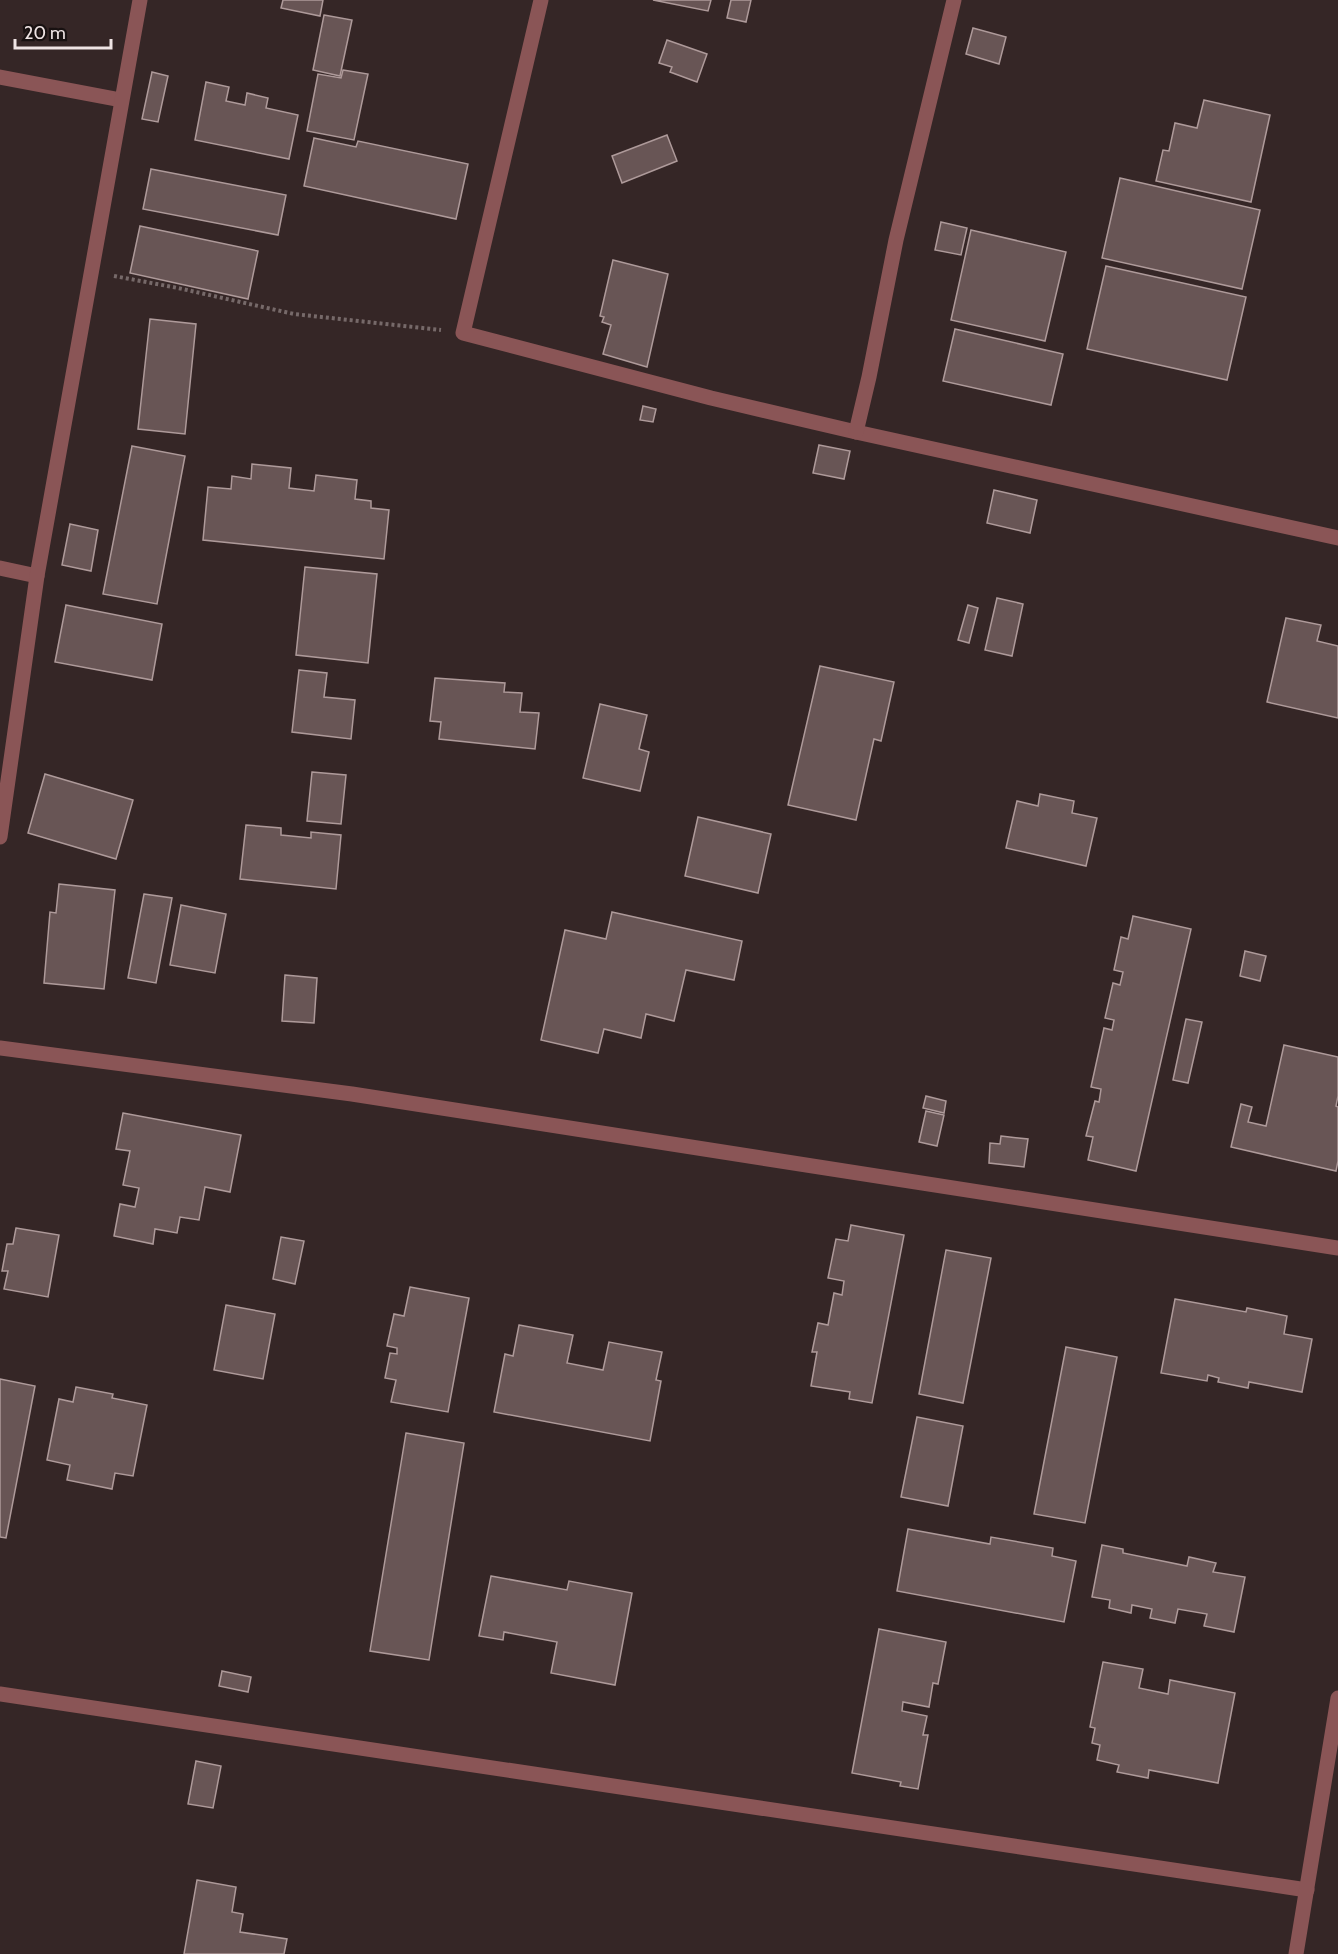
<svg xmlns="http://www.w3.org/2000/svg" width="1338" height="1954" viewBox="0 0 1338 1954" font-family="Cabin,sans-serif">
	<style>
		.building { fill: #685555; stroke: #ae9a9a; stroke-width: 1.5 }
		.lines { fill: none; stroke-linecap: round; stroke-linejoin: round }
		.path { stroke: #766969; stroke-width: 4; stroke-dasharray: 3 3; stroke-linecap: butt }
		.minor { stroke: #8a5556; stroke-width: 15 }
	</style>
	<rect width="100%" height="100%" fill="#352626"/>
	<g class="building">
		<polygon points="283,0 323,0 320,16 281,8"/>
		<polygon points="653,0 711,0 708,11"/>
		<polygon points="731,0 751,0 746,22 727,18"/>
		<polygon points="324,15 352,20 340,76 313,70"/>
		<polygon points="973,28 1006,37 999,64 966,54"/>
		<polygon points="667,40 707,54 697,82 670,72 672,67 659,63"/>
		<polygon points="343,70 368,74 354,140 307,131 318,74 341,78"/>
		<polygon points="152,72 168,76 158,122 142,119"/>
		<polygon points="206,82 229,87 226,101 245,105 247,93 268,98 266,108 298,115 289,159 195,140"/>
		<polygon points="1204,100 1270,115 1251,202 1156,181 1163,150 1169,151 1175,123 1197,128"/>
		<polygon points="667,135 677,161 622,183 612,156"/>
		<polygon points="314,138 356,147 358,141 468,164 456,219 304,186"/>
		<polygon points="151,169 286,195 278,235 143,209"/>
		<polygon points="1120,178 1260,210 1242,289 1102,258"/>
		<polygon points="941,222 967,228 961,255 935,250"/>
		<polygon points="140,226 258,251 248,299 130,273"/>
		<polygon points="971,230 1066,252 1045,341 951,320"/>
		<polygon points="613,260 668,274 647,367 603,354 611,325 602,322 604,317 600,316"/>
		<polygon points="1106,266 1246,297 1227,380 1087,349"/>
		<polygon points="150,319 196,324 185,434 138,429"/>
		<polygon points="955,329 1063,354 1051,405 943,381"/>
		<polygon points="643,406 656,409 653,422 640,420"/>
		<polygon points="819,445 850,451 844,479 813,473"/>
		<polygon points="132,446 185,456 157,604 103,594"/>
		<polygon points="252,464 291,468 289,488 314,491 316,475 357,480 355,499 371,501 371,508 389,510 384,559 203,540 208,487 231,489 232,476 251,479"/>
		<polygon points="994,490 1037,500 1030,533 987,523"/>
		<polygon points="70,524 98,530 91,571 62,565"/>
		<polygon points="305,567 377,574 368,663 296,655"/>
		<polygon points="997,598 1023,604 1012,656 985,650"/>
		<polygon points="66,605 162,624 152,680 55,662"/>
		<polygon points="968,605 978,608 969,643 958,640"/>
		<polygon points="1286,618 1321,625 1317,641 1338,646 1338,718 1267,702"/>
		<polygon points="820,666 894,682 881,741 874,739 856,820 788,805"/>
		<polygon points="299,670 327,673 324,697 355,700 351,739 292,732"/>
		<polygon points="435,678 505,683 504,692 522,693 520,712 539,713 535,749 439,739 441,722 430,721"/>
		<polygon points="600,704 647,715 639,749 649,752 640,791 583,778"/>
		<polygon points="312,772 346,775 341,824 307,821"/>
		<polygon points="45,774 133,800 116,859 28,833"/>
		<polygon points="1040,794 1074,801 1072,813 1097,818 1086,866 1006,848 1017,801 1038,806"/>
		<polygon points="698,817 771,834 758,893 685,876"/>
		<polygon points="246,825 281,828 281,835 311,838 311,832 341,835 336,889 240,879"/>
		<polygon points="59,884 115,890 104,989 44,983 50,912 56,913"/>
		<polygon points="144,894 172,898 156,983 128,978"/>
		<polygon points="181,905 226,914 215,973 170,965"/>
		<polygon points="612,912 742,941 734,980 686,970 674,1021 646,1014 641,1038 604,1029 598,1053 541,1040 565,930 606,939"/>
		<polygon points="1133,916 1191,929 1136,1171 1088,1160 1093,1137 1086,1136 1095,1101 1099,1102 1101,1089 1091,1087 1104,1028 1112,1030 1114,1020 1105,1018 1113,983 1120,985 1123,972 1114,970 1121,937 1128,939"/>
		<polygon points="1245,951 1266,956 1260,981 1240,976"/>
		<polygon points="285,975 317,978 314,1023 282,1021"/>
		<polygon points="1186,1019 1202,1022 1188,1083 1173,1080"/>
		<polygon points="1284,1045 1338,1057 1338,1096 1336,1106 1338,1107 1338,1161 1336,1171 1231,1147 1241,1104 1252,1107 1248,1122 1266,1126"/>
		<polygon points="926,1096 946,1101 944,1113 923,1108"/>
		<polygon points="926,1111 944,1115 937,1146 919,1142"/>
		<polygon points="123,1113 241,1135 230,1192 205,1187 199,1220 180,1217 177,1233 155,1229 153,1244 114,1236 120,1204 135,1207 139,1188 123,1185 130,1151 116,1149"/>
		<polygon points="1001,1136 1028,1139 1024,1167 989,1163 990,1143 1000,1144"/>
		<polygon points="851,1225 904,1235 872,1403 849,1399 850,1392 811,1386 817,1352 812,1352 818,1323 828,1325 834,1293 842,1295 844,1281 828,1278 836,1239 848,1241"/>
		<polygon points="16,1228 59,1235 48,1297 4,1289 8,1271 2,1271 7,1244 13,1244"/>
		<polygon points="281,1237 304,1241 295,1284 273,1279"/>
		<polygon points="946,1250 991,1258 963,1403 919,1394"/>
		<polygon points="410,1287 469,1298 448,1412 391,1402 396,1380 385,1378 390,1353 397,1354 397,1348 387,1346 394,1314 404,1316"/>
		<polygon points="1175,1299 1246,1312 1247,1308 1287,1316 1284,1334 1312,1339 1302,1392 1249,1382 1248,1388 1218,1382 1219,1378 1208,1375 1207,1381 1161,1373"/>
		<polygon points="226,1305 275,1314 263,1379 214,1370"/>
		<polygon points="519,1325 573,1335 567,1363 603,1370 609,1342 662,1352 656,1380 661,1381 650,1441 494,1412 505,1354 513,1356"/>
		<polygon points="1066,1347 1117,1357 1085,1523 1034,1514"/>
		<polygon points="0,1379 35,1386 6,1538 0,1537"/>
		<polygon points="76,1387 113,1394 112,1398 147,1405 133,1476 115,1473 112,1489 67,1480 70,1465 47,1460 59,1399 73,1402"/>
		<polygon points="917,1417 963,1426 948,1506 901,1497"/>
		<polygon points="406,1433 464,1443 429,1660 370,1651"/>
		<polygon points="908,1529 990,1544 991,1537 1053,1548 1052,1556 1076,1561 1064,1622 897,1591"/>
		<polygon points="1102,1545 1123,1549 1123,1553 1187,1566 1189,1557 1216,1563 1213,1572 1245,1577 1234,1632 1204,1626 1207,1614 1178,1609 1175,1623 1150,1618 1152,1609 1132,1605 1131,1613 1109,1608 1110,1600 1092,1597"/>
		<polygon points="491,1576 567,1590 569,1581 632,1593 615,1685 551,1673 557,1642 504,1632 503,1640 479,1636"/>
		<polygon points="879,1629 946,1642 938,1684 933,1683 929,1707 903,1702 902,1711 927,1716 923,1735 928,1735 918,1789 900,1786 901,1782 852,1773"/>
		<polygon points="1103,1662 1143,1669 1139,1688 1168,1694 1170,1680 1235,1693 1218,1783 1149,1770 1148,1778 1117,1772 1119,1765 1097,1760 1100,1745 1092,1743 1095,1728 1090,1727"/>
		<polygon points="222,1671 251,1677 248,1692 219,1686"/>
		<polygon points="196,1761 221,1766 213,1808 188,1804"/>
		<polygon points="197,1880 236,1887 232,1912 243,1914 240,1932 287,1939 284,1954 184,1954"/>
	</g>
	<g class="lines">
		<polyline class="path" points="114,276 178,288 294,314 441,330"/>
		<g class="minor">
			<polyline points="541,0 463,333 711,398 856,432 1338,538"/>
			<polyline points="0,77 121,100"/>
			<polyline points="856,432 869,377 896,240 954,0"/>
			<polyline points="0,568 37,576"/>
			<polyline points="0,837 37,576 140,0"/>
			<polyline points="0,1048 352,1094 1338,1248"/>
			<polyline points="0,1694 1307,1890"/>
			<polyline points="1296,1954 1338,1698"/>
		</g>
	</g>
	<path d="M15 39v9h96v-9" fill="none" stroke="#efe4e4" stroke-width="3"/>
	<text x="24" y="39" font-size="18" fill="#efe4e4" stroke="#181111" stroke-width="4.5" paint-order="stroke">20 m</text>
</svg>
